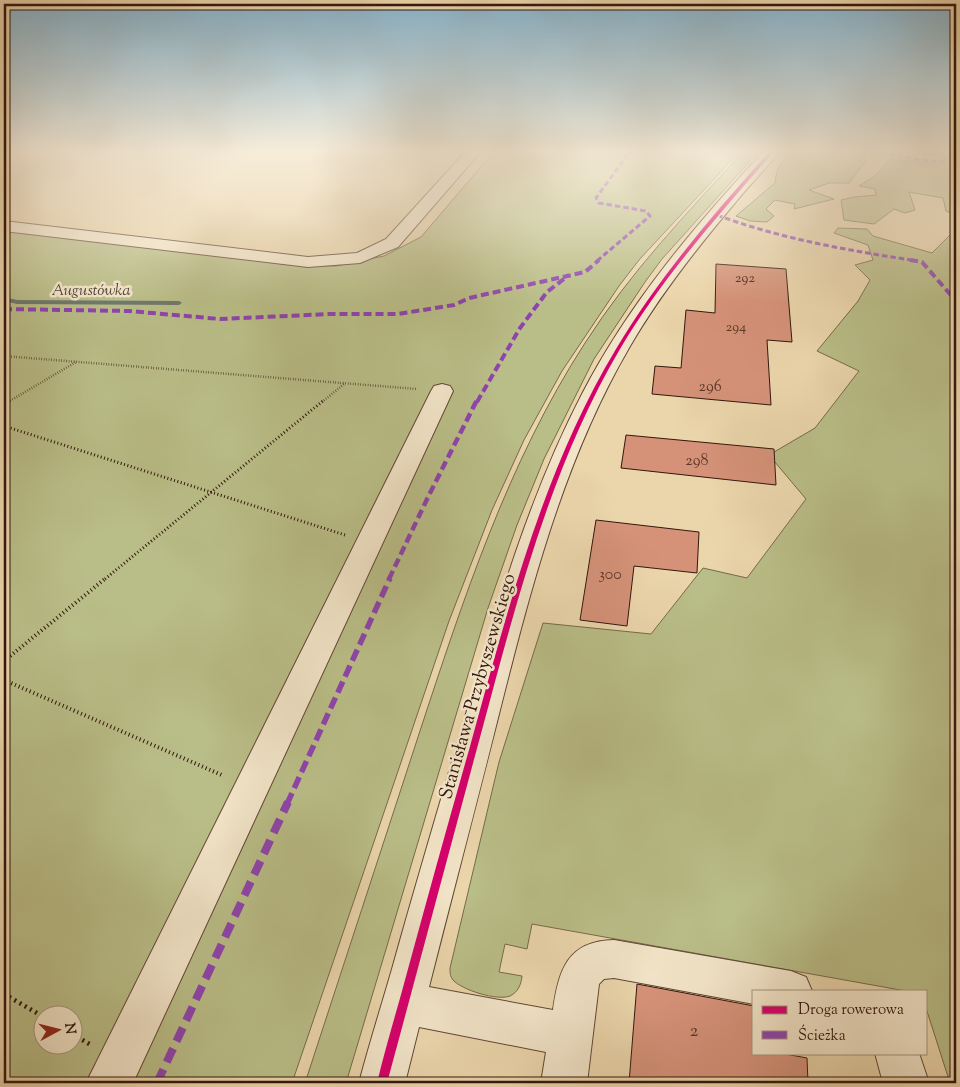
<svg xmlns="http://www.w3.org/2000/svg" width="960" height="1087" viewBox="0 0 960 1087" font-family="'Sorts Mill Goudy',serif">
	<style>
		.green { fill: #b9bd87; stroke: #766a4a; fill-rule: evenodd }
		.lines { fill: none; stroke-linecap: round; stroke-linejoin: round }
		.stream { fill: #70786d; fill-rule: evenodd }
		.building { fill: #d59279; stroke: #33170d }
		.minor-casing { stroke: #614634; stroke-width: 2 }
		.path-far3 { stroke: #33170d; stroke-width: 2.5; stroke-dasharray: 0.5 2; stroke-linecap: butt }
		.path-far2 { stroke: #33170d; stroke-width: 3; stroke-dasharray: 1 2.5; stroke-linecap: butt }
		.path-far1 { stroke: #33170d; stroke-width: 4; stroke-dasharray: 1 3; stroke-linecap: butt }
		.path { stroke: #33170d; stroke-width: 4.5; stroke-dasharray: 2 4; stroke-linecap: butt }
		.minor { fill: #f2e4c8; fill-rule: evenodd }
		.quiet-far4 { stroke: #8e44ad; stroke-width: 3; stroke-dasharray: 5.5 3; stroke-linecap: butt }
		.quiet-far3 { stroke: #8e44ad; stroke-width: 4; stroke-dasharray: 8 4; stroke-linecap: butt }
		.quiet-far2 { stroke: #8e44ad; stroke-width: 4.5; stroke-dasharray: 9 4.5; stroke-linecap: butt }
		.quiet-far1 { stroke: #8e44ad; stroke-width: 5.5; stroke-dasharray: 12 5.5; stroke-linecap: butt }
		.quiet { stroke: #8e44ad; stroke-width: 8; stroke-dasharray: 15 8; stroke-linecap: butt }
		.cycleway-casing { stroke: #f2e4c8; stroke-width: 3 }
		.cycleway { fill: #d6006c; fill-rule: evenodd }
		.labels { text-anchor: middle; stroke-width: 5; stroke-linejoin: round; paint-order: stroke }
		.far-number-label { font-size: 14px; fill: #5c3628 }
		.far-water-label { font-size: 16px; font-style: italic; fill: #51473d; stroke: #f2e4c8 }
		.number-label { font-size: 16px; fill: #5c3628 }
		.street-label { font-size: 19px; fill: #33170d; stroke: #f2e4c8 }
		.near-number-label { font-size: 19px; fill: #5c3628 }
	</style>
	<rect width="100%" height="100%" fill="#ebd5ab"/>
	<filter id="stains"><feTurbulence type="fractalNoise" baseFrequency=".004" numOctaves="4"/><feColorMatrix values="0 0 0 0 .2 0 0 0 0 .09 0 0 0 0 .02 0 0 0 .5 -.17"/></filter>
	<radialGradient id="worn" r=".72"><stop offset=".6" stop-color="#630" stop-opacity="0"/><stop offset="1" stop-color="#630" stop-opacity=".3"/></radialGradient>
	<g class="green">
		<path d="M495,150H741L639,260L619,286L562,371L524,440L492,510L449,621L292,1083H4V229L296,265L336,266L384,256L421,237ZM42,1014H72V1044H42Z"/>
		<path d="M745,150H760L662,259L645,282L594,359L544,459L517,525L488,608L346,1083H305C343,967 381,850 419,734C463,600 508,462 585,343C631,271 687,213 745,150Z"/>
		<path d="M795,150H873L864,154L865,162L849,183H829L809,190L834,199L794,209L795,204L775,200L766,209L774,216L767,222L750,221L736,216L775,183C777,164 782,162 795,150Z"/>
		<polygon points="886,150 956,150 956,215 946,211 943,198 909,192 915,210 905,213 894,209 874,224 844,220 841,200 854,197 876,195 875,189 859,186 875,176 890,159 927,163 953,158"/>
		<path d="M838,228L867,229L873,236L932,253L956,229V1083H950L926,1008V991H906L532,924L527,949L505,944L499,972L522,976C521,985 518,992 510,996C497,1001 462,990 453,980C450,976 450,973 450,968L499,762L543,623L651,634L703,568L747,578L806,499L769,455L815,428L859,371L817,351L858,301L870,280L855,265L873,260L868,245L834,233Z"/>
	</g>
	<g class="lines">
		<polygon class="stream" points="4,297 17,300 179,301 182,303 179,305 17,304 4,301"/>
	</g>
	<g class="building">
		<polygon points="716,264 786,269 792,342 767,340 771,405 652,394 655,366 681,368 686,310 715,313"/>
		<polygon points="626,435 774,449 776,485 621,468"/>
		<polygon points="596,520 699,532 697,573 634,566 627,626 580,620"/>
		<polygon points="637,984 754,1006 754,1053 780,1053 807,1058 808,1083 629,1083"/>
	</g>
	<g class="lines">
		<g class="minor-casing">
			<g id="minor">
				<polygon points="467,150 482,150 398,247 360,263 308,267 4,231 4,221 308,257 357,253 386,239"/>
				<path d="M765,150H780C767,169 749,185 735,203C696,249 659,296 629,348C562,463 529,595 497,722C475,811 451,899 429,987L553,1010C559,970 567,941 614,940L791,971L806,977L812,991H754V1004L614,978L604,979L599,984L587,1083H541L546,1052L419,1027L405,1083H359C369,1045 381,1007 392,969C412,897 433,826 454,755C490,632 523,508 582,394C629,303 696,224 765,150Z"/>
				<polygon points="442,384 450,386 453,391 133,1083 86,1083 431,391 434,386"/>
				<polygon points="875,1053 919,1053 929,1083 883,1083"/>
			</g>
		</g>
		<g class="path-far3">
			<polyline points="4,356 417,389"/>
			<polyline points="8,402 76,362"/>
			<polyline points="322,402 344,384"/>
		</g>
		<g class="path-far2">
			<polyline points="4,404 10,400"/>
			<polyline points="4,426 345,535"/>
			<polyline points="105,579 324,400"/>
		</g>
		<g class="path-far1">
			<polyline points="4,661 106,578"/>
			<polyline points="4,680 224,776"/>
		</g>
		<g class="path">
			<polyline points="4,994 42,1016"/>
			<polyline points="72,1034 91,1045"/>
		</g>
		<use href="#minor" class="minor"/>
		<g class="quiet-far4">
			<polyline points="864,150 922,160 956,163"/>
			<path d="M717,215C781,239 851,251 918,261"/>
			<polyline points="597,261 650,216 646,211 599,203 596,198 631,150"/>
		</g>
		<g class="quiet-far3">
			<polyline points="910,260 922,262 956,301"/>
			<polyline points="4,309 129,311 220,319 330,314 398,314 454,305 469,298 585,272 599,260"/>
			<polyline points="477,402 520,328 547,292 569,275"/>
		</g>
		<polyline class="quiet-far2" points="389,579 429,495 477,400"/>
		<polyline class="quiet-far1" points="287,804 390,578"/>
		<polyline class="quiet" points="157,1083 288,802"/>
		<g class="cycleway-casing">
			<path id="cycleway" d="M771,150H775C720,214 663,276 620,349C551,466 517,600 482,730C450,848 419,965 387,1083H377C386,1045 398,1007 408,969C428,896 448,823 469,750C507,613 542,472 616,349C659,277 715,212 771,150Z"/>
		</g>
		<use href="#cycleway" class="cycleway"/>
	</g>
	<linearGradient id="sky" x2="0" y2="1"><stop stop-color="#88b6d0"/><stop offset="0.5" stop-color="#f6ecd9"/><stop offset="1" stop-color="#f6ecd9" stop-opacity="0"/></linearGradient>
	<rect width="960" height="302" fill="url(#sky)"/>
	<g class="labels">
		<g class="far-number-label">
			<text x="745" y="282">292</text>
			<text x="736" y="331">294</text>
		</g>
		<g class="far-water-label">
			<text x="91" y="295">Augustówka</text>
		</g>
		<g class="number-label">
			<text x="710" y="391">296</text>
			<text x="697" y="465">298</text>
			<text x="610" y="579">300</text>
		</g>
		<g class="street-label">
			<text transform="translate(476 686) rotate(-74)" y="7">Stanisława Przybyszewskiego</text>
		</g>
		<g class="near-number-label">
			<text x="694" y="1036">2</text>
		</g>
	</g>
	<rect width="960" height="1087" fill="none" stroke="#ebd5ab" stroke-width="20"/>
	<rect x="5" y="5" width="950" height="1077" fill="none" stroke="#33170d" stroke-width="2.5"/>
	<rect x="10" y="10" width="940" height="1067" fill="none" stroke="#33170d"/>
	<rect x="752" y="990" width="175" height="65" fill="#f2e4c8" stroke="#a6927d"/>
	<rect x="762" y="1006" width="25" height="8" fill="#d6006c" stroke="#a6927d"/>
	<text x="798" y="1014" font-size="15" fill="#33170d">Droga rowerowa</text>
	<rect x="762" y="1031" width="25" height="8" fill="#8e44ad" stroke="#a6927d"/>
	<text x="798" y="1040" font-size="15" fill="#33170d">Ścieżka</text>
	<g transform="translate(58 1030) rotate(83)"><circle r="24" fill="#f2e4c8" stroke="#a6927d"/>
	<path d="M0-4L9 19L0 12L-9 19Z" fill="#8f2418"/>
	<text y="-8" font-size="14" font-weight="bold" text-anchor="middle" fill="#33170d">N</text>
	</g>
	<rect width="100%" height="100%" filter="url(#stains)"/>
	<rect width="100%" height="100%" fill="url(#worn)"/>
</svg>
